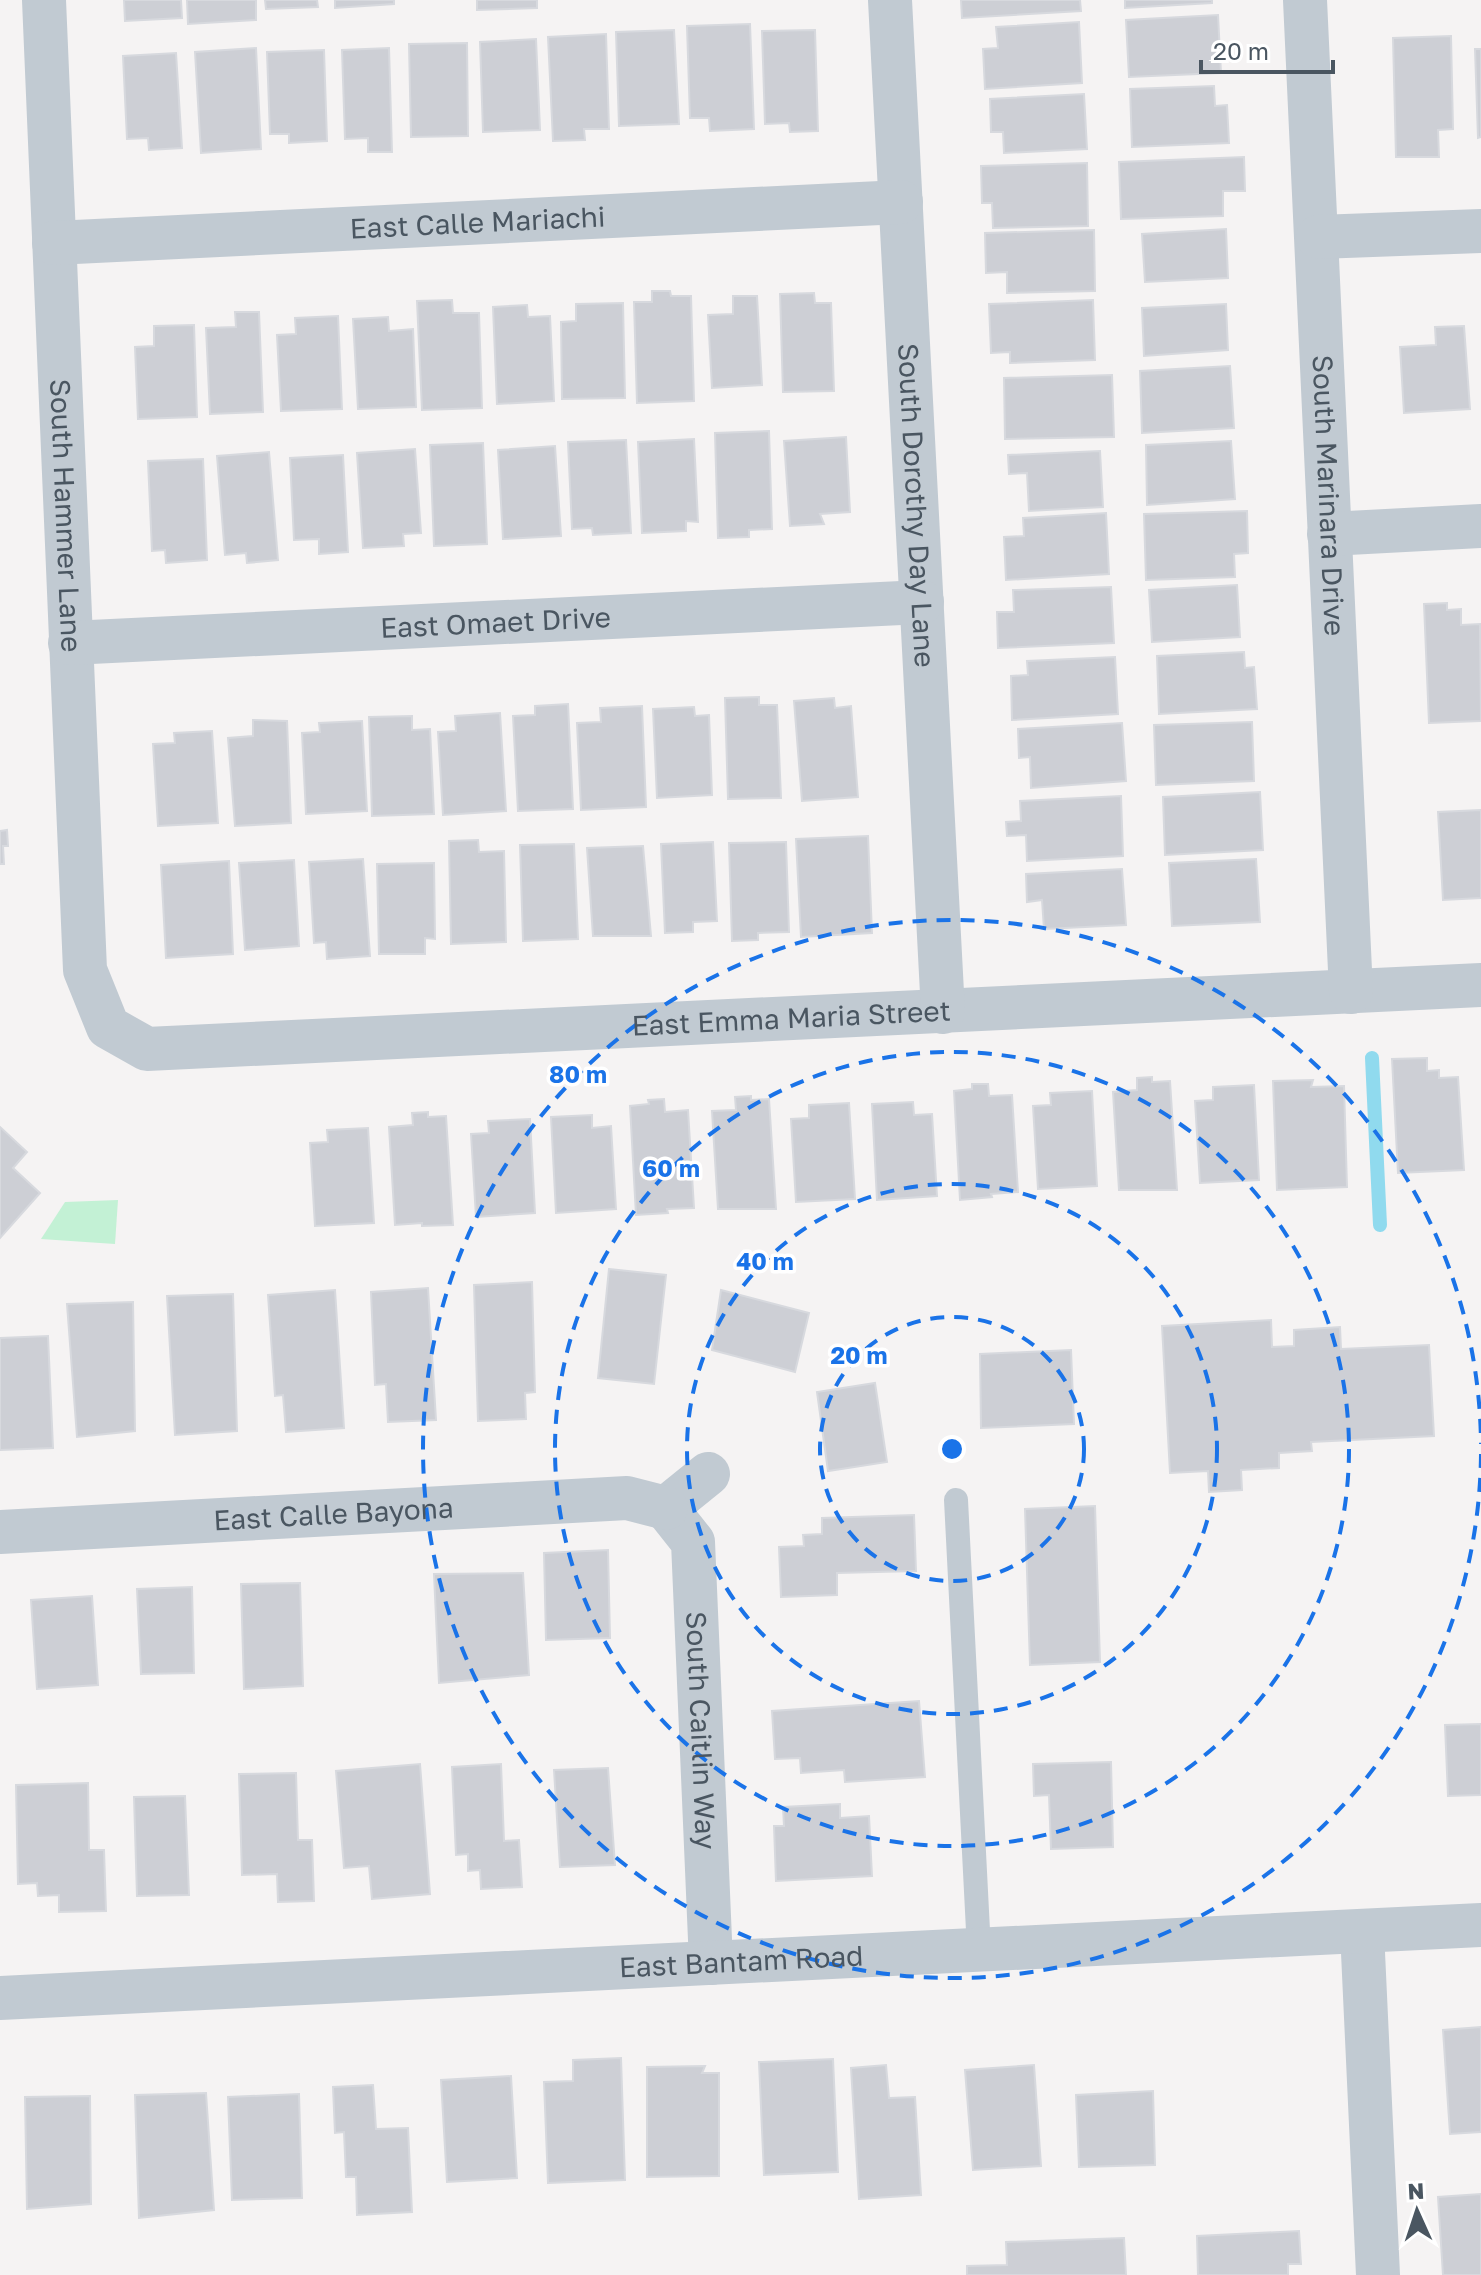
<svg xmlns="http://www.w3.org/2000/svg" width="1481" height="2275" viewBox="0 0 1481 2275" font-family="'Golos Text',sans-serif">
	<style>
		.green { fill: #c3f1d5 }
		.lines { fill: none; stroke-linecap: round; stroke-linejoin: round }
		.stream { stroke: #90daee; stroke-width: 14 }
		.building { fill: #cdcfd5; stroke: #d7d9de; stroke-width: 2 }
		.service { stroke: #c1cad2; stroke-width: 24 }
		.minor { stroke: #c1cad2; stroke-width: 44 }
		.ring { fill: none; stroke: #1a73e8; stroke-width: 4; stroke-dasharray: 14 10 }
		.labels { text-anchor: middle; stroke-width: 7; stroke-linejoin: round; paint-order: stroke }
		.street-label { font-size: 28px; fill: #4a5661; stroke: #fff }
		.centre { fill: #1a73e8; stroke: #fff; stroke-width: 4 }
		.ring-label { font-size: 24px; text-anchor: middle; font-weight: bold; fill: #1a73e8; stroke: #fff; stroke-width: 7; stroke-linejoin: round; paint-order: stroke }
	</style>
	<rect width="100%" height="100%" fill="#f5f3f3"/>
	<polygon class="green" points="118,1200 115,1244 41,1239 65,1202"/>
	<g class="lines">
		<polyline class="stream" points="1372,1058 1380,1225"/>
	</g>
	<g class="building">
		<polygon points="124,0 181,0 182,18 125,21"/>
		<polygon points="187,0 256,0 256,20 188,24"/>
		<polygon points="265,0 317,0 318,7 266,9"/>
		<polygon points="335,0 394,0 394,4 335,8"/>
		<polygon points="477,0 537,0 537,8 477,10"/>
		<polygon points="961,0 1080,0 1081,11 962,18"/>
		<polygon points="1125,0 1212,0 1212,3 1125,8"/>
		<polygon points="1218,15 1221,73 1129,77 1126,20"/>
		<polygon points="1079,22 1082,83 985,89 983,49 998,48 996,27"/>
		<polygon points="750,24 754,129 710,131 709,118 690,118 687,26"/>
		<polygon points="674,30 679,124 619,126 616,32"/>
		<polygon points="815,30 818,131 790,132 789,123 765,124 762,31"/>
		<polygon points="606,34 609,129 584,129 585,140 553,141 548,37"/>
		<polygon points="1451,36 1453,129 1438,130 1439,157 1396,157 1393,38"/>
		<polygon points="536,39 540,130 483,132 480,42"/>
		<polygon points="467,43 468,136 411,137 409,44"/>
		<polygon points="256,48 261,149 201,153 195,52"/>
		<polygon points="389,48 392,152 368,152 368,138 345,139 342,50"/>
		<polygon points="1475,49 1481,49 1481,137 1478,138"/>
		<polygon points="324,50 327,141 289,143 289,134 270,134 267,52"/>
		<polygon points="176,53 182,148 149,150 148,138 127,139 123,56"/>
		<polygon points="1214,86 1215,106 1227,105 1229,143 1132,147 1130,89"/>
		<polygon points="1084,94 1087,149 1004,153 1003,132 991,132 990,99"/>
		<polygon points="1244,157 1245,191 1223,191 1223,216 1121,219 1119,162"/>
		<polygon points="1087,163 1088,226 993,228 992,203 982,203 981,166"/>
		<polygon points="1226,229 1228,278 1145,282 1142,234"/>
		<polygon points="1094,230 1095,291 1007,293 1007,272 986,273 985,233"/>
		<polygon points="652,291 670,291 671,296 691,296 694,401 637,403 634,302 652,302"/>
		<polygon points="814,293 815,303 831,303 834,391 783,392 780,294"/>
		<polygon points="733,296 757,296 762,385 712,388 708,315 733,314"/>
		<polygon points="452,300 453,313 479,313 482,408 422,410 417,301"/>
		<polygon points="1093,300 1095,360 1010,363 1010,352 991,353 989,304"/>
		<polygon points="623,303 625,398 562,399 561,322 576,321 576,304"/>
		<polygon points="1226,304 1228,350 1144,356 1142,308"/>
		<polygon points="527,305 528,317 550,316 554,401 497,404 493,307"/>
		<polygon points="235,312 259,312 263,412 210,414 206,328 236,327"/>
		<polygon points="338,316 342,409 281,411 277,335 296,334 295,318"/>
		<polygon points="388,317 389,331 413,329 416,407 358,409 353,319"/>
		<polygon points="194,325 197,417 138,419 135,347 154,346 154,326"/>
		<polygon points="1464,326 1470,409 1404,413 1400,347 1436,345 1435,327"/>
		<polygon points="1230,366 1234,428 1142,433 1140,371"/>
		<polygon points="1112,375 1114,437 1005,439 1004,378"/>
		<polygon points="769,431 772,529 749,530 749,537 718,538 715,433"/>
		<polygon points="846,437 850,512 820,514 824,524 790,526 784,441"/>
		<polygon points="694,439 698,522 686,521 686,531 642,533 638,442"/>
		<polygon points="626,440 631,533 593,535 592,528 572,529 568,442"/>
		<polygon points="1231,441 1235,499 1147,505 1146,445"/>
		<polygon points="483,443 487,544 434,546 430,445"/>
		<polygon points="555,446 561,536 503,539 498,450"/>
		<polygon points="415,449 421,533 403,534 404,546 363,548 357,453"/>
		<polygon points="1100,451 1103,507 1029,511 1027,473 1009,474 1008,455"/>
		<polygon points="269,452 278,560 247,563 246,553 225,555 217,456"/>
		<polygon points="343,455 348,552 319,554 319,539 294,540 290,458"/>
		<polygon points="203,459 207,560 166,563 165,550 152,551 148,461"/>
		<polygon points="1247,511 1248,553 1234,554 1235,577 1146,580 1144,514"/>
		<polygon points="1106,513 1109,574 1006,580 1004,537 1024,536 1023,518"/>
		<polygon points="1237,585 1240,637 1152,642 1149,590"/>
		<polygon points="1111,587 1114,643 998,648 997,612 1014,612 1013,590"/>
		<polygon points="1447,603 1447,610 1461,609 1461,625 1480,624 1481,721 1429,723 1424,604"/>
		<polygon points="1244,652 1245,668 1254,667 1257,709 1159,714 1157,656"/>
		<polygon points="1115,657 1118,714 1012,720 1011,676 1028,675 1027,661"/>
		<polygon points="759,697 759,705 777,705 781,798 728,799 725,698"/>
		<polygon points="834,698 835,708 851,706 858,797 802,801 794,701"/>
		<polygon points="568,704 573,809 518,811 513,716 535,715 535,706"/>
		<polygon points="642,706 646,807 581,810 577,723 601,722 600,708"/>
		<polygon points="694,707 695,716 709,715 712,795 657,798 653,709"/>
		<polygon points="500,713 506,811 443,815 438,732 456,731 455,716"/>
		<polygon points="412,716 412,730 430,729 434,814 372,816 369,717"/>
		<polygon points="253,720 287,721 291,823 235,826 228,738 253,736"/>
		<polygon points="362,721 367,811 306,814 302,733 320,732 319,723"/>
		<polygon points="1252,722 1254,781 1156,785 1154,725"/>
		<polygon points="1122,723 1126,781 1031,788 1030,757 1019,758 1018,729"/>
		<polygon points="212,731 218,823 158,826 153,744 175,743 174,733"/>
		<polygon points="1260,792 1263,850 1165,855 1163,797"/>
		<polygon points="1121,796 1123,856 1027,861 1026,835 1007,836 1006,822 1021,821 1020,801"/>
		<polygon points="1481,810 1481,898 1443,900 1438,812"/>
		<polygon points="7,830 8,846 3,846 4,864 0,864 0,831"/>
		<polygon points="868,836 872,933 801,937 796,839"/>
		<polygon points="478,840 479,852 504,851 506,942 451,944 449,841"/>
		<polygon points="713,842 717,921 693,922 693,932 665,933 661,844"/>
		<polygon points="786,842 789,932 758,933 758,940 732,941 729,843"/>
		<polygon points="574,844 578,939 523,941 520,845"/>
		<polygon points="643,846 651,936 593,936 587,848"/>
		<polygon points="363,859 370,956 327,959 326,942 314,943 309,862"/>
		<polygon points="1256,859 1260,922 1172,926 1169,863"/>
		<polygon points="294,860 299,946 245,950 239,863"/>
		<polygon points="229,861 233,954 166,958 161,865"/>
		<polygon points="434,863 435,939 425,938 425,954 379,954 377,864"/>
		<polygon points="1122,869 1126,925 1044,929 1042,900 1027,902 1026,874"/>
		<polygon points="1427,1058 1427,1071 1439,1070 1439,1078 1458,1077 1464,1170 1398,1173 1392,1059"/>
		<polygon points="1152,1077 1152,1082 1170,1081 1177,1190 1119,1190 1113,1092 1137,1090 1137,1078"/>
		<polygon points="1313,1080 1311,1087 1344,1086 1347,1187 1277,1190 1273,1081"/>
		<polygon points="972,1084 988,1084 989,1096 1012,1095 1018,1192 991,1194 992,1197 960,1200 954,1091 972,1089"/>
		<polygon points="1254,1085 1259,1180 1200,1183 1195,1101 1213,1100 1213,1087"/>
		<polygon points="1092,1091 1097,1186 1038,1189 1033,1106 1051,1105 1050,1093"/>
		<polygon points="751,1096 751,1100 769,1099 776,1209 718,1209 712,1111 736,1110 735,1097"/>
		<polygon points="664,1099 665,1112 688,1110 694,1208 667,1209 668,1213 636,1215 630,1106 649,1104 648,1100"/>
		<polygon points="913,1102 914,1115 932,1114 937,1196 877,1200 872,1104"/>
		<polygon points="849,1103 855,1199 796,1202 791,1119 809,1118 809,1105"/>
		<polygon points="428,1112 428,1117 446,1116 453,1225 422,1226 422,1223 395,1225 389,1127 413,1125 412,1113"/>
		<polygon points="592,1115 592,1128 611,1126 616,1209 556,1213 551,1117"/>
		<polygon points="530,1119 535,1213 476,1217 471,1134 489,1133 488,1121"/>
		<polygon points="0,1127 27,1152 13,1168 40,1193 0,1238"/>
		<polygon points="368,1128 374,1223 315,1226 310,1143 328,1142 327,1130"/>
		<polygon points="609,1269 666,1275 654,1384 598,1378"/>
		<polygon points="532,1282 535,1392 525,1393 526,1419 478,1421 474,1285"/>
		<polygon points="428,1288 436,1420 388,1422 386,1384 375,1385 371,1292"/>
		<polygon points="335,1290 344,1428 286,1432 283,1395 275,1396 268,1295"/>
		<polygon points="721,1290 809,1313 795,1372 712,1350"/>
		<polygon points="233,1294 237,1431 175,1435 167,1296"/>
		<polygon points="133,1302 135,1431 77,1437 67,1304"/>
		<polygon points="1271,1320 1272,1347 1294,1346 1294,1330 1340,1327 1341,1349 1429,1345 1434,1436 1311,1442 1312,1451 1279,1453 1279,1468 1241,1470 1242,1490 1209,1492 1208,1471 1170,1473 1162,1326"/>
		<polygon points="48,1336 53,1448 0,1450 0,1338"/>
		<polygon points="1071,1350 1074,1424 981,1428 980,1354"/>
		<polygon points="875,1383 887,1462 828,1471 817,1392"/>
		<polygon points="1095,1506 1100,1662 1030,1665 1025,1509"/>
		<polygon points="914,1515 916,1571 837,1573 837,1595 781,1597 779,1547 804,1546 803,1535 822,1534 822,1518"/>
		<polygon points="608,1550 610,1638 546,1640 544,1553"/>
		<polygon points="523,1573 529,1675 439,1683 434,1574"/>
		<polygon points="300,1583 303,1686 244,1689 241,1584"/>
		<polygon points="192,1587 194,1673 141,1674 137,1589"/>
		<polygon points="92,1596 98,1685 37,1689 31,1600"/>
		<polygon points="919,1701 925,1777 845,1782 844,1770 801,1773 800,1758 775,1759 772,1711"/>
		<polygon points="1481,1724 1481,1795 1448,1796 1445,1725"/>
		<polygon points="1111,1762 1113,1847 1051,1849 1049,1795 1034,1796 1033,1764"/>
		<polygon points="420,1764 430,1894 372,1899 369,1866 344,1868 336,1771"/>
		<polygon points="501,1764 504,1841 519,1840 522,1887 481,1889 480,1870 468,1871 468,1854 456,1855 452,1767"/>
		<polygon points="608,1768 615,1865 560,1867 554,1770"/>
		<polygon points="296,1773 298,1840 312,1840 314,1901 278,1902 277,1874 242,1875 239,1774"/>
		<polygon points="88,1783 89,1850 104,1850 106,1911 59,1912 59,1895 38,1896 37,1883 18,1884 16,1785"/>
		<polygon points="185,1796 189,1895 137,1896 134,1797"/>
		<polygon points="840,1804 840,1818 869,1816 872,1876 776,1881 774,1826 784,1826 783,1807"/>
		<polygon points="1481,2027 1481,2132 1450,2134 1443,2030"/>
		<polygon points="621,2058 625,2180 548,2183 544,2082 573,2081 573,2060"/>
		<polygon points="833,2059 838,2172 764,2175 759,2062"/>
		<polygon points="886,2065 889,2098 915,2097 921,2195 859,2199 851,2068"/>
		<polygon points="1034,2065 1041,2166 973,2170 965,2070"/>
		<polygon points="705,2066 702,2073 719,2073 719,2176 647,2177 647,2067"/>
		<polygon points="511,2076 517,2178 447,2182 441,2080"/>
		<polygon points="373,2085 376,2129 408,2128 412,2212 357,2215 356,2177 346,2177 344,2132 335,2133 333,2087"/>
		<polygon points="1153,2091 1155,2165 1079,2167 1076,2095"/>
		<polygon points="206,2093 214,2210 139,2218 135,2095"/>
		<polygon points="299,2094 302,2198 232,2200 228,2097"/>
		<polygon points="90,2096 91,2204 27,2209 25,2097"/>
		<polygon points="1481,2194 1481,2275 1443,2275 1438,2197"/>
		<polygon points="1299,2231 1301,2264 1288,2264 1288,2275 1198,2275 1197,2236"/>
		<polygon points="1124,2238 1126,2275 967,2275 967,2266 1007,2265 1006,2242"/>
	</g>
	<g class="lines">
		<polyline class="service" points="956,1500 979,1950"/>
		<g class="minor">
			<path id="s1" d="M44,0L85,970L108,1027L147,1049L1481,985"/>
			<path id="s2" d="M890,0L943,1012"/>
			<path id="s3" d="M1305,0C1323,330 1335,661 1351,992"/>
			<polyline points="1318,237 1481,231"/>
			<path id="s4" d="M54,243L901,202"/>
			<polyline points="1329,534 1481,526"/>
			<path id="s5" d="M70,643L922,602"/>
			<path id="s6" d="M666,1508L693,1542L711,1963"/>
			<polyline points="666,1508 708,1474"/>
			<path id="s7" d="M0,1532L627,1498L666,1508"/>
			<polyline points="1362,1931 1378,2275"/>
			<path id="s8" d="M0,1998L1481,1925"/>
		</g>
	</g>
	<g class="ring">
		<circle cx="952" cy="1449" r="132"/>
		<circle cx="952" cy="1449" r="265"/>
		<circle cx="952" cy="1449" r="397"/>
		<path d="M1481 1454A529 529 0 1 1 1481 1444"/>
	</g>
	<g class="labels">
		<g class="street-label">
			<text dy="10" stroke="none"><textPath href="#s4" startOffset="424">East Calle Mariachi</textPath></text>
			<text dy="10" stroke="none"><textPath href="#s3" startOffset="496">South Marinara Drive</textPath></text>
			<text dy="10" stroke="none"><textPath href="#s2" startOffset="506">South Dorothy Day Lane</textPath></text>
			<text dy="10" stroke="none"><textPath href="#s1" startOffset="516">South Hammer Lane</textPath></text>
			<text dy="10" stroke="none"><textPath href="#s5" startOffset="426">East Omaet Drive</textPath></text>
			<text dy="10" stroke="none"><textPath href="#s1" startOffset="1722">East Emma Maria Street</textPath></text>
			<text dy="10" stroke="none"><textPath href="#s7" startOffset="334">East Calle Bayona</textPath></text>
			<text dy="10" stroke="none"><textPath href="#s6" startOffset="232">South Caitlin Way</textPath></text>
			<text dy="10" stroke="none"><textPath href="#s8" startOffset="742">East Bantam Road</textPath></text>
		</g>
	</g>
	<circle cx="952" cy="1449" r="12" class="centre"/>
	<g class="ring-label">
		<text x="578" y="1083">80 m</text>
		<text x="671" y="1177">60 m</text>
		<text x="765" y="1270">40 m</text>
		<text x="859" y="1364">20 m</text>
	</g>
	<g transform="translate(1417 2211) rotate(357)" stroke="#ffffff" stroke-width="6" paint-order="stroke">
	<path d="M0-6L14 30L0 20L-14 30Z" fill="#4a5661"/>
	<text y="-12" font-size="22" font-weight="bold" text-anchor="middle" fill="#4a5661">N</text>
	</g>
	<path d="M1201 60v12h132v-12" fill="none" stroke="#4a5661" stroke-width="4"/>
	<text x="1213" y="60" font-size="24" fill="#4a5661" stroke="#ffffff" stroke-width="6" paint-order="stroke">20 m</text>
</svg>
